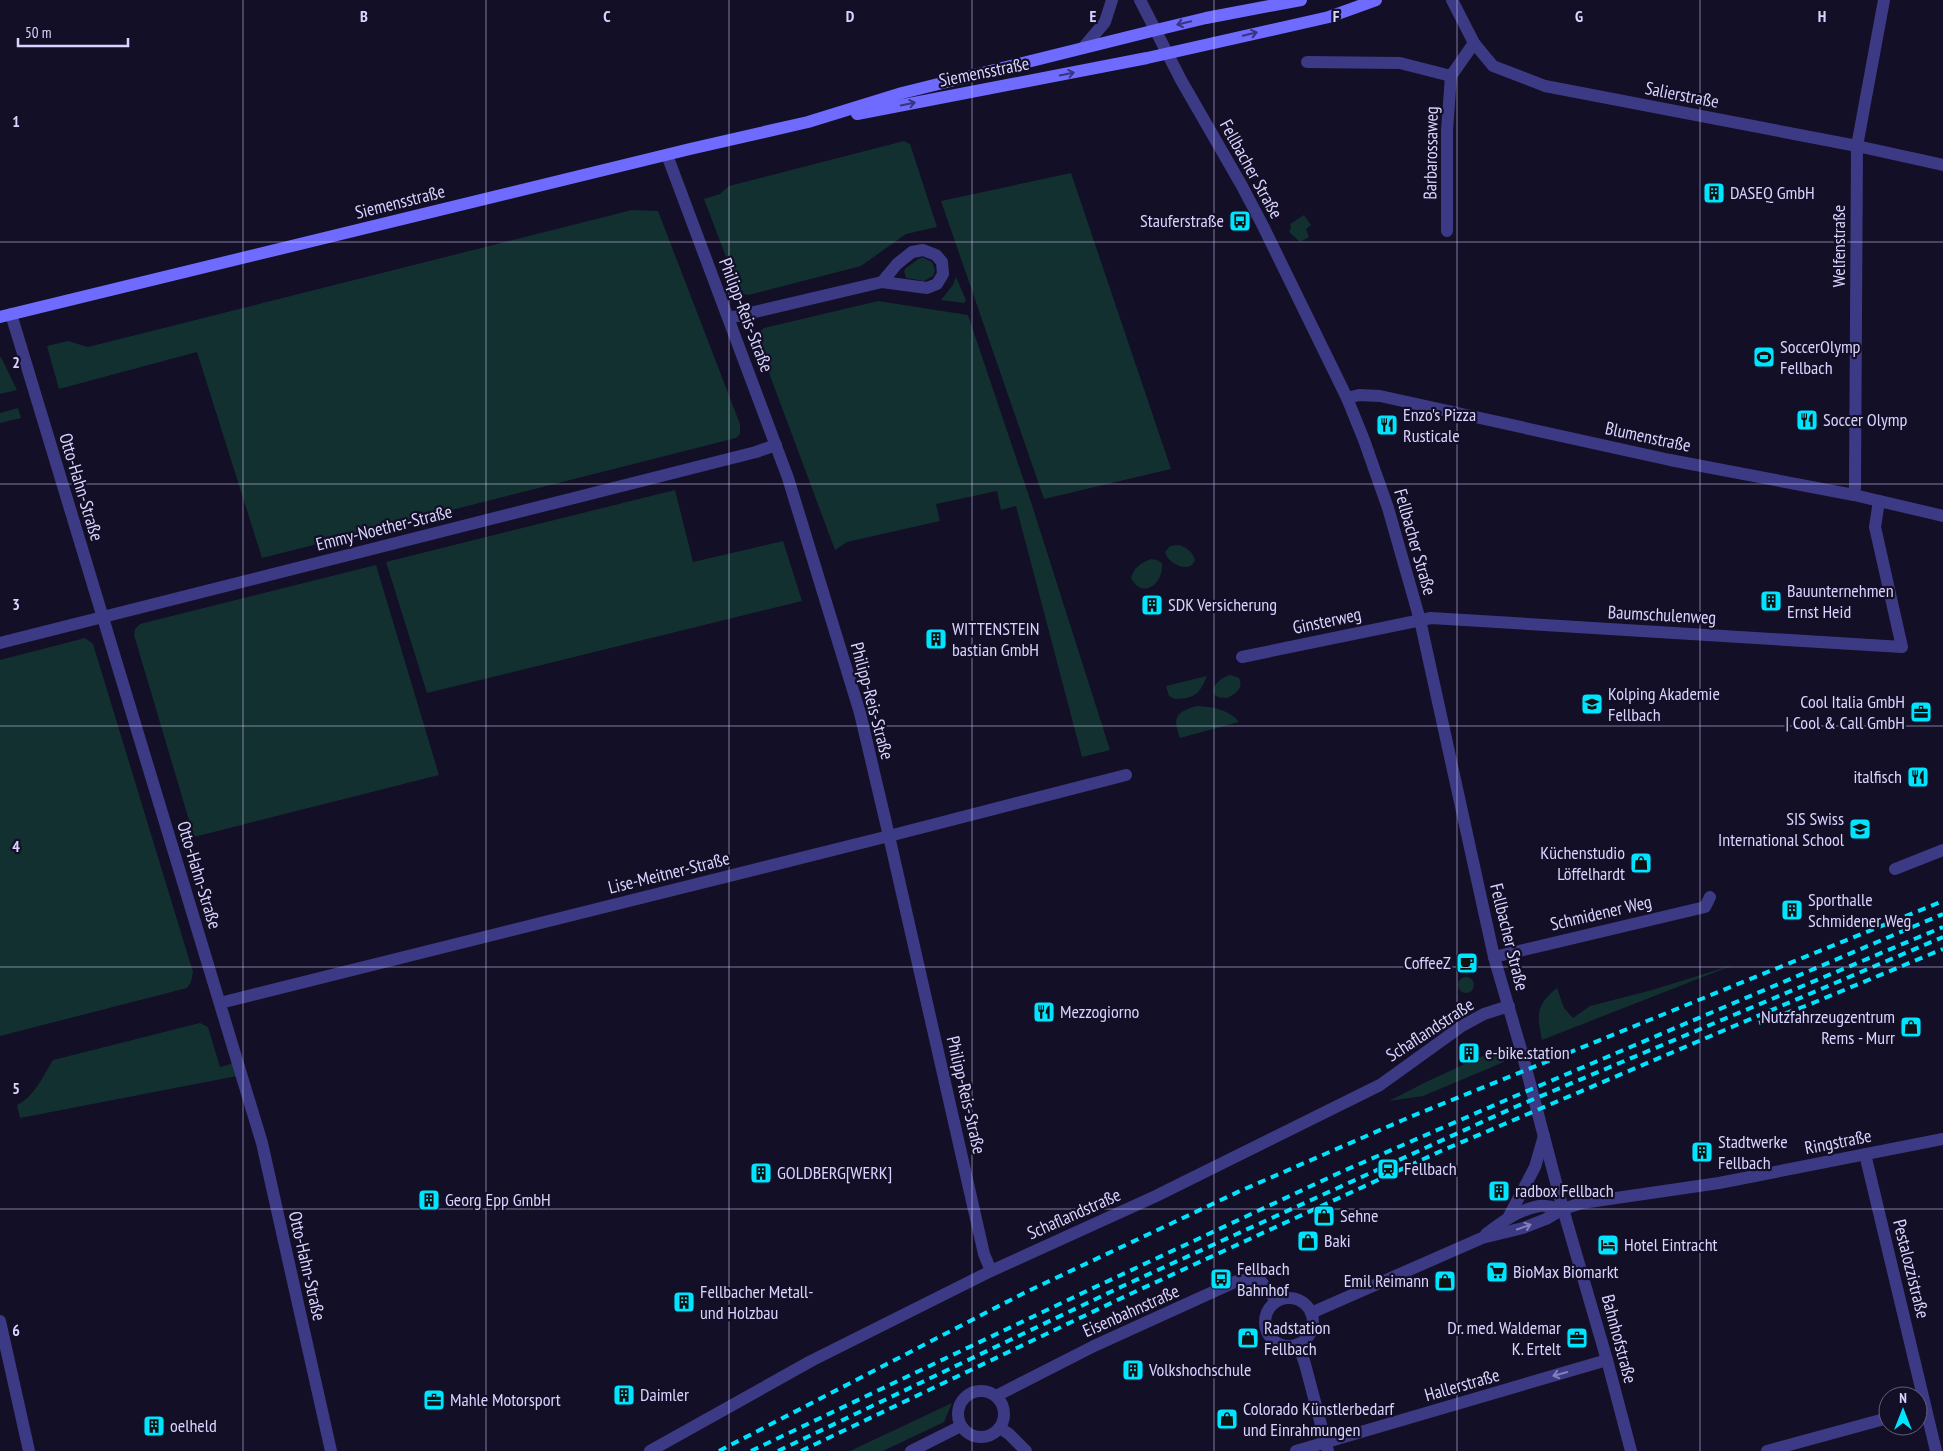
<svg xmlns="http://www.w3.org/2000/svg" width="1943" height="1451" viewBox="0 0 1943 1451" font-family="'PT Sans Narrow',sans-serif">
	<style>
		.green { fill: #12302f }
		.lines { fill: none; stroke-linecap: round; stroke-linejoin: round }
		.minor { stroke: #3d3a85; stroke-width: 12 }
		.tertiary { stroke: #3d3a85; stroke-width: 12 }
		.secondary { stroke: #6f6bff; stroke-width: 12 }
		.rail { stroke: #00e5ff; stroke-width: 4; stroke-dasharray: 8 6; stroke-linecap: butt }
		.oneway { stroke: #38347d }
		.oneway2 { stroke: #837fbc }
		.grid { fill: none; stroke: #d9d4ff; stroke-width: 1; stroke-opacity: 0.55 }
		.labels { text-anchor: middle; stroke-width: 4.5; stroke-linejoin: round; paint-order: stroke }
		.street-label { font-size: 18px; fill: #d9d4ff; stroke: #130f26 }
		.poi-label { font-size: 18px; fill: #d9d4ff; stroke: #130f26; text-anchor: start }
		.grid-label { font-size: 16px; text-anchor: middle; font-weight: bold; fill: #d9d4ff; stroke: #130f26; stroke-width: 4.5; stroke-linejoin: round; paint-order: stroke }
	</style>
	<rect width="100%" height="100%" fill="#130f26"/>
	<g class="green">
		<polygon points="904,141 910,144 937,227 906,234 861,266 748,295 742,294 739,291 704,199 720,194 729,186"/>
		<polygon points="1071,173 1171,469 1044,499 941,201"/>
		<polygon points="632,210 658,211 740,424 740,434 736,438 262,558 197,352 59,389 47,346 68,341 88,347"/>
		<polygon points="1304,215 1311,225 1306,229 1309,237 1300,242 1289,232 1291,228 1290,224"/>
		<polygon points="920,258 924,258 932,262 935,270 933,276 924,281 906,278 904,271 906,268"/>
		<polygon points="956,277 966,300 964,303 941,300 953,285"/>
		<polygon points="878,301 968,315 1031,502 1110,750 1082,757 1016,506 1001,510 997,491 936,504 940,521 847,542 835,550 756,338 758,333 764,328"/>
		<polygon points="1,357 17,390 0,394 0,357"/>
		<polygon points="18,408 21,418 0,423 0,413"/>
		<polygon points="675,490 693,562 783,541 802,601 427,693 386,562"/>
		<path d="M1179,545C1187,548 1192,551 1195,560C1190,575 1167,563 1165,552L1170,546Z"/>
		<path d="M1151,559L1157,560L1162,563C1164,584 1142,600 1131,578C1134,567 1141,563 1151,559Z"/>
		<polygon points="376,565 439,775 194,837 134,635 135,629 140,624"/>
		<polygon points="85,638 93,644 193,972 191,982 187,988 0,1036 0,660"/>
		<path d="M1230,675L1239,678C1244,688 1235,695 1226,698C1203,698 1215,679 1230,675Z"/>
		<path d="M1207,676C1199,695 1195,698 1175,699L1169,696L1166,686Z"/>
		<path d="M1197,706C1213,707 1228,709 1239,722L1180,738C1172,717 1176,712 1197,706Z"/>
		<path d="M1736,964L1542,1040C1537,1014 1535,1006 1557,988L1564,1008L1573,1018L1590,1006L1652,990Z"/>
		<circle cx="1466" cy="985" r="8"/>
		<path d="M200,1023L208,1027L220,1067L234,1063L237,1076L20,1118L17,1105C35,1096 43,1076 53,1060Z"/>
		<polygon points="1500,1048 1504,1062 1423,1096 1389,1101 1426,1082"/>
		<polygon points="952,1403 944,1422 883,1451 850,1451"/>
	</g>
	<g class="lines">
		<g class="minor">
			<polyline points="1452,0 1474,43 1493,66 1545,86 1857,146 1943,165"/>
			<polyline points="1307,62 1400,63 1451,76"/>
			<polyline points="667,155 788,478 860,713 889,836 984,1254 991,1271"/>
			<polyline points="1447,231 1447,130 1451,76 1474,43"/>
			<polyline points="11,314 262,1143 331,1451"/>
			<polyline points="729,318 882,282 927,288 937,284 943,274 942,262 936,255 923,250 912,252 897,264 882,282"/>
			<polyline points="1347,398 1359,395 1380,396 1670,460 1854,495 1943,516"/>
			<polyline points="1854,495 1855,487 1857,146 1884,0"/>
			<polyline points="0,643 756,452 776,445"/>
			<polyline points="1242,657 1431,618 1902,647 1875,527 1879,501"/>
			<polyline points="1895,869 1943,850"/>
			<polyline points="1494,957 1705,907 1710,897"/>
			<polyline points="220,1003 889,836 1126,775"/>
			<polyline points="1865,1154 1936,1451"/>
			<polyline points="1508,1218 1535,1167 1544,1136"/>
			<path d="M1486,1234C1502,1222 1518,1210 1539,1206C1546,1205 1555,1208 1563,1209"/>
			<circle cx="1289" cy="1322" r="24"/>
			<polyline points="1311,1313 1482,1238 1523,1228 1546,1219 1563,1209 1582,1203 1719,1183 1943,1139"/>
			<polyline points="0,1321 29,1451"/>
			<polyline points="1298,1344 1305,1364 1328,1451"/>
			<circle cx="981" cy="1414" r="23"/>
			<polyline points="996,1396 1094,1346 1237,1281 1252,1279 1261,1281 1276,1301"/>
			<polyline points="1000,1428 1009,1434 1026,1451"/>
			<polyline points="650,1451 811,1361 991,1271 1156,1196 1380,1085 1462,1026 1484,1014 1509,1006"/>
			<polyline points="911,1451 961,1426"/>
			<polyline points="1296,1451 1607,1360"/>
			<polyline points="1767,1451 1888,1418"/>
		</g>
		<g class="tertiary">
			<polyline points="1140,0 1181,80 1242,186 1263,226 1347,398 1364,440 1388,508 1420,620 1494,957 1522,1053 1563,1209 1607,1360 1631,1451"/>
			<polyline points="1083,48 1105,22 1112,0"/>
		</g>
		<g class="secondary">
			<polyline points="857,114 1147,58 1329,17 1376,0"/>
			<polyline points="0,317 690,149 808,122 902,93 1156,30 1206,18 1301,0"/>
		</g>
		<g class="rail">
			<polyline points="1759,1023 1808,1005 1943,949"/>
			<polyline points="719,1451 1024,1293 1240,1191 1410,1117 1943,901"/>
			<polyline points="751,1451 1091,1289 1341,1172 1513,1097 1943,914"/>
			<polyline points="778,1451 1125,1285 1515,1107 1943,927"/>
			<polyline points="801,1451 1128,1295 1441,1151 1943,937"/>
		</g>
	</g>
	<defs><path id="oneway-shaft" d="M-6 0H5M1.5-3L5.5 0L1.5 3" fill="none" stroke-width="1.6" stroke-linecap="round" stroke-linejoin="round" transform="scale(1.25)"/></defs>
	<g class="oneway">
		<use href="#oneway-shaft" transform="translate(1184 23) rotate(167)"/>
		<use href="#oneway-shaft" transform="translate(1250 34) rotate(-13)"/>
		<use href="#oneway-shaft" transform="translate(1067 74) rotate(-11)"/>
		<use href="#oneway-shaft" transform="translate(908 104) rotate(-11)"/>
	</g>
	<g class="oneway2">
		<use href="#oneway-shaft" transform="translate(1524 1227) rotate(-19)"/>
		<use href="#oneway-shaft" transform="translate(1560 1374) rotate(164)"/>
	</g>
	<path class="grid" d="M243,0V1451M486,0V1451M729,0V1451M972,0V1451M1214,0V1451M1457,0V1451M1700,0V1451M0,242H1943M0,484H1943M0,726H1943M0,967H1943M0,1209H1943"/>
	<defs>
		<g id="building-square" transform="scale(1.125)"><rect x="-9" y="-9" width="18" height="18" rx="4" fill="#00e5ff" stroke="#130f26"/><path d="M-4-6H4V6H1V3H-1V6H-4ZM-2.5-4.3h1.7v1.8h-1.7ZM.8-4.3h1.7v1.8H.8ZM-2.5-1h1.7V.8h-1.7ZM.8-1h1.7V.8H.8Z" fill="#111"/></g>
		<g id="bus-square" transform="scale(1.125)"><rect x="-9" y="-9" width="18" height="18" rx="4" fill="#00e5ff" stroke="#130f26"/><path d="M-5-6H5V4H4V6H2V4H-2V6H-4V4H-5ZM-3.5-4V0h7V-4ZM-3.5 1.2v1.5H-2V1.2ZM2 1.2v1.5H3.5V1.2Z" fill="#111"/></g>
		<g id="stadium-square" transform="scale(1.125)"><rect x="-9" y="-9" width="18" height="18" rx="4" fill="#00e5ff" stroke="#130f26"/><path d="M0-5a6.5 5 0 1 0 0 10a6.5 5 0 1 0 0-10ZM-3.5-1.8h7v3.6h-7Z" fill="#111"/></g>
		<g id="restaurant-square" transform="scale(1.125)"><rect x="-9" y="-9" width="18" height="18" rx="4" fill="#00e5ff" stroke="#130f26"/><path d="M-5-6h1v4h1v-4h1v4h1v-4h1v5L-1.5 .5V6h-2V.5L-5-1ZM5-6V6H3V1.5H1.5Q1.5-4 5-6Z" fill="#111"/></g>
		<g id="school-square" transform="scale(1.125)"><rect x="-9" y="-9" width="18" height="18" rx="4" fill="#00e5ff" stroke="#130f26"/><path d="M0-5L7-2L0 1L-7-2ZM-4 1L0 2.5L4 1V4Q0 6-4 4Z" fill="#111"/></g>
		<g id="office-square" transform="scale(1.125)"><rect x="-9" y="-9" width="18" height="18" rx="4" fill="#00e5ff" stroke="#130f26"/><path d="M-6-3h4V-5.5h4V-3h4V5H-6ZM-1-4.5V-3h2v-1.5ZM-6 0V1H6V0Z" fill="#111"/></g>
		<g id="shop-square" transform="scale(1.125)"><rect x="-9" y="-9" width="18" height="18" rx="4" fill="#00e5ff" stroke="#130f26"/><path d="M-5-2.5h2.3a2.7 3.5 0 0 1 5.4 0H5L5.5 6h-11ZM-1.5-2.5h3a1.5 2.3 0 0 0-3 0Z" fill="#111"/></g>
		<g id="cafe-square" transform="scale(1.125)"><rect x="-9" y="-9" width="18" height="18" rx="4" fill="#00e5ff" stroke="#130f26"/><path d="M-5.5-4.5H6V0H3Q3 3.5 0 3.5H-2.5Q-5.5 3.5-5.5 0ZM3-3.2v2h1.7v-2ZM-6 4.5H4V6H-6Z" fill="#111"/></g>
		<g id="station-square" transform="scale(1.125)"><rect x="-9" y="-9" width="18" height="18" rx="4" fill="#00e5ff" stroke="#130f26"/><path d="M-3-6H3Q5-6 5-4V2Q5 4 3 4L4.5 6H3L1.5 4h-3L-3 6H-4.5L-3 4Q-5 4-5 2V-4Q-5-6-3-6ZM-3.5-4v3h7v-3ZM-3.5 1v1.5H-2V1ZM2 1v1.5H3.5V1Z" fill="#111"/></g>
		<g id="hotel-square" transform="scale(1.125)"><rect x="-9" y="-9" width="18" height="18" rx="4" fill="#00e5ff" stroke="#130f26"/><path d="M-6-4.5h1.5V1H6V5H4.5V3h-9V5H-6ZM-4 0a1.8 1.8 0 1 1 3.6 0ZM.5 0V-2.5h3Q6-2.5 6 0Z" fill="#111"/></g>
		<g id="supermarket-square" transform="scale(1.125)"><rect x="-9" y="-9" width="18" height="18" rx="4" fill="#00e5ff" stroke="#130f26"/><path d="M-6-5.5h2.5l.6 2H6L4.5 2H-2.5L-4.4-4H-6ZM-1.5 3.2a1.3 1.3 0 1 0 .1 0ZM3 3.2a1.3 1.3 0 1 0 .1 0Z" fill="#111"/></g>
	</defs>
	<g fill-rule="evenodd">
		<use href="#building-square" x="1714" y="193"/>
		<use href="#bus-square" x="1240" y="221"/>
		<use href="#stadium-square" x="1764" y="357"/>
		<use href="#restaurant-square" x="1807" y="420"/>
		<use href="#restaurant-square" x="1387" y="425"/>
		<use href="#building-square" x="1771" y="601"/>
		<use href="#building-square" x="1152" y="605"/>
		<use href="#building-square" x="936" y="639"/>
		<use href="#school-square" x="1592" y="704"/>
		<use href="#office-square" x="1921" y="712"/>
		<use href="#restaurant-square" x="1918" y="777"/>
		<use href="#school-square" x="1860" y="829"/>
		<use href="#shop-square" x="1641" y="863"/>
		<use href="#building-square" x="1792" y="910"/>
		<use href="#cafe-square" x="1467" y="963"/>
		<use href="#restaurant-square" x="1044" y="1012"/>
		<use href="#shop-square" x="1911" y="1027"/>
		<use href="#building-square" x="1469" y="1053"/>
		<use href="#building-square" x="1702" y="1152"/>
		<use href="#station-square" x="1388" y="1169"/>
		<use href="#building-square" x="761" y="1173"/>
		<use href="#building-square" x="1499" y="1191"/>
		<use href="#building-square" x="429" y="1200"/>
		<use href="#shop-square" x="1324" y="1216"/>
		<use href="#shop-square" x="1308" y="1241"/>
		<use href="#hotel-square" x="1608" y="1245"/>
		<use href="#supermarket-square" x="1497" y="1272"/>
		<use href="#bus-square" x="1221" y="1279"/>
		<use href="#shop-square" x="1445" y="1281"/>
		<use href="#building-square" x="684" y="1302"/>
		<use href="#shop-square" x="1248" y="1338"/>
		<use href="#office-square" x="1577" y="1338"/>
		<use href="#building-square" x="1133" y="1370"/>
		<use href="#building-square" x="624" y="1395"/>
		<use href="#office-square" x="434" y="1400"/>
		<use href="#shop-square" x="1227" y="1419"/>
		<use href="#building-square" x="154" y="1426"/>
	</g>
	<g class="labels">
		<g class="street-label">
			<text transform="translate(984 72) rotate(-11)" y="6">Siemensstraße</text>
			<text transform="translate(1682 95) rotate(11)" y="6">Salierstraße</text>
			<text transform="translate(1431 153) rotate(-89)" y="6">Barbarossaweg</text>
			<text transform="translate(1251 169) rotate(61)" y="6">Fellbacher Straße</text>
			<text transform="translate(400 202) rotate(-14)" y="6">Siemensstraße</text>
			<text transform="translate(1839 246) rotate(-90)" y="6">Welfenstraße</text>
			<text transform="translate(746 315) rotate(69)" y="6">Philipp-Reis-Straße</text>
			<text transform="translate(1648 437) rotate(12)" y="6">Blumenstraße</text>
			<text transform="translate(81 487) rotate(73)" y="6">Otto-Hahn-Straße</text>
			<text transform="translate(384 528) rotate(-14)" y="6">Emmy-Noether-Straße</text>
			<text transform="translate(1415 542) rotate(74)" y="6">Fellbacher Straße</text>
			<text transform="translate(1662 615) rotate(3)" y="6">Baumschulenweg</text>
			<text transform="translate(1327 621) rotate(-12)" y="6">Ginsterweg</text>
			<text transform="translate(872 701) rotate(75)" y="6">Philipp-Reis-Straße</text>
			<text transform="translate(669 873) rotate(-14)" y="6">Lise-Meitner-Straße</text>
			<text transform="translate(199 875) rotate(73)" y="6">Otto-Hahn-Straße</text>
			<text transform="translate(1601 913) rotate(-13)" y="6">Schmidener Weg</text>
			<text transform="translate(1509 937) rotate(76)" y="6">Fellbacher Straße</text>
			<text transform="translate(1430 1030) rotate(-33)" y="6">Schaflandstraße</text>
			<text transform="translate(966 1095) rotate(77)" y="6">Philipp-Reis-Straße</text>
			<text transform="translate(1838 1142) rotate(-11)" y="6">Ringstraße</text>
			<text transform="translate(1074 1214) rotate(-24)" y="6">Schaflandstraße</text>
			<text transform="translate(307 1266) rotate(77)" y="6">Otto-Hahn-Straße</text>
			<text transform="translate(1911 1269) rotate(76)" y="6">Pestalozzistraße</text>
			<text transform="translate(1131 1311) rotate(-24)" y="6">Eisenbahnstraße</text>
			<text transform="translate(1619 1339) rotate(75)" y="6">Bahnhofstraße</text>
			<text transform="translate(1462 1385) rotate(-16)" y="6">Hallerstraße</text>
		</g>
		<g class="poi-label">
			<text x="1730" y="199">DASEQ GmbH</text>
			<text x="1224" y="227" text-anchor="end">Stauferstraße</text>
			<text x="1780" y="353">SoccerOlymp<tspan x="1780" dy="21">Fellbach</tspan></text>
			<text x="1403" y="421">Enzo's Pizza<tspan x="1403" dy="21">Rusticale</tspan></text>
			<text x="1823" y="426">Soccer Olymp</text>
			<text x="1787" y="597">Bauunternehmen<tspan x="1787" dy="21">Ernst Heid</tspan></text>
			<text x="1168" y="611">SDK Versicherung</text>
			<text x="952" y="635">WITTENSTEIN<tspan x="952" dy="21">bastian GmbH</tspan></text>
			<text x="1608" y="700">Kolping Akademie<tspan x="1608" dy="21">Fellbach</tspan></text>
			<text x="1905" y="708" text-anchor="end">Cool Italia GmbH<tspan x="1905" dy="21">| Cool &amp; Call GmbH</tspan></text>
			<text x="1902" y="783" text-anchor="end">italfisch</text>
			<text x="1844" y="825" text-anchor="end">SIS Swiss<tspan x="1844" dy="21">International School</tspan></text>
			<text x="1625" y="859" text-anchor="end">Küchenstudio<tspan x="1625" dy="21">Löffelhardt</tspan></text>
			<text x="1808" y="906">Sporthalle<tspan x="1808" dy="21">Schmidener Weg</tspan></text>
			<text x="1451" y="969" text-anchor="end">CoffeeZ</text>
			<text x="1060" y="1018">Mezzogiorno</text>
			<text x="1895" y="1023" text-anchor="end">Nutzfahrzeugzentrum<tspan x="1895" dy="21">Rems - Murr</tspan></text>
			<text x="1485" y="1059">e-bike.station</text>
			<text x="1718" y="1148">Stadtwerke<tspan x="1718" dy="21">Fellbach</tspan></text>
			<text x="1404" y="1175">Fellbach</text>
			<text x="777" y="1179">GOLDBERG[WERK]</text>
			<text x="1515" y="1197">radbox Fellbach</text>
			<text x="445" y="1206">Georg Epp GmbH</text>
			<text x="1340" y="1222">Sehne</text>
			<text x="1324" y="1247">Baki</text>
			<text x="1624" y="1251">Hotel Eintracht</text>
			<text x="1237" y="1275">Fellbach<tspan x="1237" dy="21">Bahnhof</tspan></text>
			<text x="1513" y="1278">BioMax Biomarkt</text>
			<text x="1429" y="1287" text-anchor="end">Emil Reimann</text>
			<text x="700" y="1298">Fellbacher Metall-<tspan x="700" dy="21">und Holzbau</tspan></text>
			<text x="1264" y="1334">Radstation<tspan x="1264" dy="21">Fellbach</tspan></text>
			<text x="1561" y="1334" text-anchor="end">Dr. med. Waldemar<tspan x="1561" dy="21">K. Ertelt</tspan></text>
			<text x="1149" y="1376">Volkshochschule</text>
			<text x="640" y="1401">Daimler</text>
			<text x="450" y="1406">Mahle Motorsport</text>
			<text x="1243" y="1415">Colorado Künstlerbedarf<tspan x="1243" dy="21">und Einrahmungen</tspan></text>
			<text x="170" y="1432">oelheld</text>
		</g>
	</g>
	<g class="grid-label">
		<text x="364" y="22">B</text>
		<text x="607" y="22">C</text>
		<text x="850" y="22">D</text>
		<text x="1093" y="22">E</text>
		<text x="1336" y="22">F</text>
		<text x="1579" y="22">G</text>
		<text x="1822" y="22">H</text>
		<text x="16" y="127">1</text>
		<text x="16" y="368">2</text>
		<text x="16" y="610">3</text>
		<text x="16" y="852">4</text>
		<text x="16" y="1094">5</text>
		<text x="16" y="1336">6</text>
	</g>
	<g transform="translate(1903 1411)"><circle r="24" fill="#130f26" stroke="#625e7d"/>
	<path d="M0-4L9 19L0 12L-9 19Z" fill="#00e5ff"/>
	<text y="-8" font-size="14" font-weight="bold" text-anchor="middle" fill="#d9d4ff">N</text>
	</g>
	<path d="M18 38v8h110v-8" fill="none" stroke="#d9d4ff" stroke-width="2.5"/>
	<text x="25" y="38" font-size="15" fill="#d9d4ff" stroke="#130f26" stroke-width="4" paint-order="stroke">50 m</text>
</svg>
